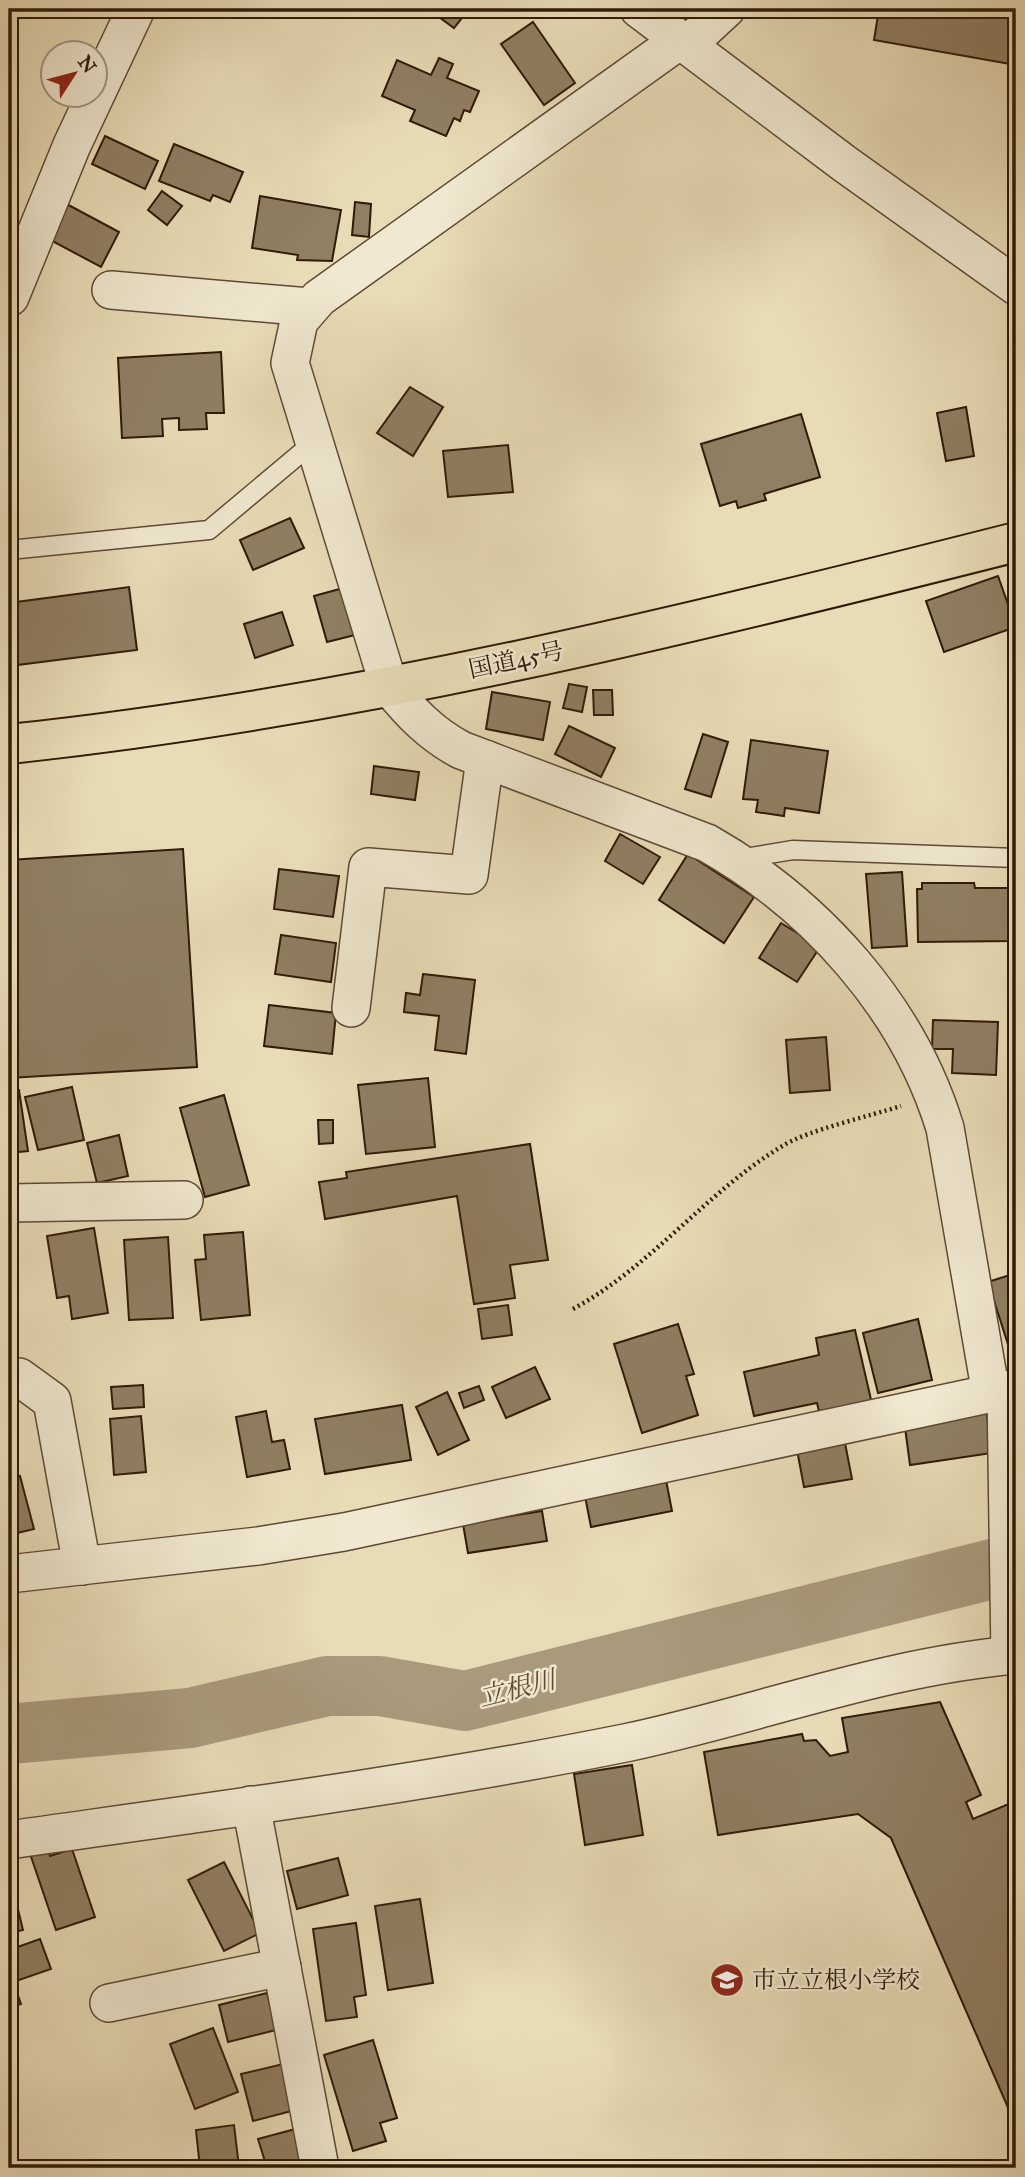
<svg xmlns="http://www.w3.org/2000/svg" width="1025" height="2177" viewBox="0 0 1025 2177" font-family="'IM FELL Great Primer','Noto Serif JP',serif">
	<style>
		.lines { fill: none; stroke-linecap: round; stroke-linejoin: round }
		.river { stroke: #a99a7c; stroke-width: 60 }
		.building { fill: #907f63; stroke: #301a08; stroke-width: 2 }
		.lane-casing { stroke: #5e4a34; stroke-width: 21 }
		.street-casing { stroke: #5e4a34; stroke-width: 40 }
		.highway-casing { stroke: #301a08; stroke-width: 42 }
		.path { stroke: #301a08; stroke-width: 4.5; stroke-dasharray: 2 3.5; stroke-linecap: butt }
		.lane { stroke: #f0e8d0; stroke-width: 18 }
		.street { stroke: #f0e8d0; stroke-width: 37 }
		.highway { stroke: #e8dcb7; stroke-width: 38 }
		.labels { text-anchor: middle; stroke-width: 5; stroke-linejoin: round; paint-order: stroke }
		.street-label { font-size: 24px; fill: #301a08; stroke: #f0e8d0 }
		.poi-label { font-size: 24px; fill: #301a08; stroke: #f0e8d0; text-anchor: start }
		.water-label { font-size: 26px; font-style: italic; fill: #604d36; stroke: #f0e8d0 }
	</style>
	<rect width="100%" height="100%" fill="#e8dcb7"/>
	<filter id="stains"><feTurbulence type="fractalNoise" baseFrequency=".00286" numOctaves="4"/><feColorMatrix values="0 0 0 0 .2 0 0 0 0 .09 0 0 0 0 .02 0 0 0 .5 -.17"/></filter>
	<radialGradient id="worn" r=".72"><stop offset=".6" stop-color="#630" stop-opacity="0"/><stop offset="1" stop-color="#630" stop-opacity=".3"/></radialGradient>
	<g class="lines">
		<polyline class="river" points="9,1734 190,1718 327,1686 380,1686 465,1701 1016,1563"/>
	</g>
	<g class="building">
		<polygon points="428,9 469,9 454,28"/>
		<polygon points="879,9 1016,9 1016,65 874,40"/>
		<polygon points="533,22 575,83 544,105 501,44"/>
		<polygon points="439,58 453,64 447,78 479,91 470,112 464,110 460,121 454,118 446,136 410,121 415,110 382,96 397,60 431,75"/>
		<polygon points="105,136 158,161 145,189 92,164"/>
		<polygon points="174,144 243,172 230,202 213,195 210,201 159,181"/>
		<polygon points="162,191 182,206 167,225 148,210"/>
		<polygon points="260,196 341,210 332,261 297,260 298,255 252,248"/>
		<polygon points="61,201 119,232 101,267 43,236"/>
		<polygon points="355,202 371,204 369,237 352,235"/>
		<polygon points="221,352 224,413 206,413 207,429 179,430 179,418 162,419 163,436 122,438 118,358"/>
		<polygon points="410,387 443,407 413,456 377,433"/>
		<polygon points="966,407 974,456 946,461 937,413"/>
		<polygon points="801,414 820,477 764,494 766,500 738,508 736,501 720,506 701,444"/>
		<polygon points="508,445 513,492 448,497 443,451"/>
		<polygon points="290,518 304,548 253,570 240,540"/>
		<polygon points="998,576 1016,627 944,652 926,601"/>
		<polygon points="129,587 137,650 9,666 9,603"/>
		<polygon points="347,587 359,634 327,642 314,596"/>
		<polygon points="282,612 293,645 255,658 244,624"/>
		<polygon points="569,684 587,687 582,712 563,708"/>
		<polygon points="593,690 612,690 613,715 594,715"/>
		<polygon points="492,692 550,702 543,740 486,729"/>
		<polygon points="569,726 615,748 601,777 555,754"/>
		<polygon points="703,734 728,742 711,797 685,789"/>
		<polygon points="751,740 828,751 819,813 785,808 784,816 756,812 758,800 743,799"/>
		<polygon points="374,766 419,772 415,800 371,794"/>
		<polygon points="620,834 660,857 643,884 605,861"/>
		<polygon points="183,849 197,1067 9,1078 9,860"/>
		<polygon points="688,854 754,897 724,943 659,900"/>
		<polygon points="279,869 339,876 333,917 274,909"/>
		<polygon points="902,872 907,946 872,948 866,874"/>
		<polygon points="922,883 974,883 975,888 1013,888 1013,941 918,942 917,889 922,889"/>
		<polygon points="781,923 820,947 797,982 759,958"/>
		<polygon points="281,935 336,943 331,982 275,974"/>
		<polygon points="423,974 475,980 466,1054 435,1050 439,1016 404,1012 406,993 420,995"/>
		<polygon points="269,1005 336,1013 332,1054 264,1046"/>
		<polygon points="933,1020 998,1022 996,1075 952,1073 953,1049 932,1049"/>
		<polygon points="1013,1021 1016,1021 1016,1064 1010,1064"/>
		<polygon points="826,1037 830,1090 790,1093 786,1040"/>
		<polygon points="428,1078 435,1147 366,1154 358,1085"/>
		<polygon points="72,1087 84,1140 38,1150 25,1097"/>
		<polygon points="19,1090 28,1151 9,1153 9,1091"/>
		<polygon points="224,1095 249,1185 205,1197 180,1108"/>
		<polygon points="318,1120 333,1120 333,1143 319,1144"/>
		<polygon points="119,1135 128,1176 97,1183 87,1143"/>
		<polygon points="530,1144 548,1260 510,1265 515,1298 474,1304 457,1196 325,1219 319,1182 347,1178 346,1172"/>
		<polygon points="94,1228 108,1313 72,1319 69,1296 57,1298 47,1236"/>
		<polygon points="243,1232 250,1315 201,1320 195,1260 206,1259 204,1235"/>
		<polygon points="168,1237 173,1318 129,1320 124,1240"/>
		<polygon points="1016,1273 1016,1359 1013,1360 988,1282"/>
		<polygon points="508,1305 512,1335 482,1339 478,1309"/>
		<polygon points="918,1319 932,1380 878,1393 863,1333"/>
		<polygon points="678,1324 694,1374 686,1376 698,1415 642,1433 614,1344"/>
		<polygon points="855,1330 872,1404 820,1416 817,1403 754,1416 744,1372 819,1355 816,1338"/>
		<polygon points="535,1367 550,1399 506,1418 492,1387"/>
		<polygon points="143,1385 144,1407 113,1409 111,1387"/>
		<polygon points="479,1386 484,1400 464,1408 459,1393"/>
		<polygon points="447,1392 469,1440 438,1455 416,1407"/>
		<polygon points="402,1405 411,1460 325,1474 315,1419"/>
		<polygon points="986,1408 992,1453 910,1465 904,1420"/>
		<polygon points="266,1411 272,1442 284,1440 290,1469 247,1477 236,1417"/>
		<polygon points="141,1416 146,1472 114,1475 110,1419"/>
		<polygon points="845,1443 852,1479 804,1487 797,1450"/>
		<polygon points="665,1475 672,1511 591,1527 584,1491"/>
		<polygon points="20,1476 34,1529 9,1535 9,1479"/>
		<polygon points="542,1511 547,1541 468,1553 463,1524"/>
		<polygon points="940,1702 981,1795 966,1802 973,1819 1016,1801 1016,2126 891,1838 858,1814 718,1835 704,1752 802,1734 804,1741 816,1740 830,1756 848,1752 842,1718"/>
		<polygon points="632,1765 643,1835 585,1845 574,1774"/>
		<polygon points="45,1839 50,1856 72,1849 95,1917 56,1930 27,1845"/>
		<polygon points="338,1858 348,1895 297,1909 287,1871"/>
		<polygon points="224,1862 260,1933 224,1951 188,1880"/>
		<polygon points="9,1872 23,1930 9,1933"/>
		<polygon points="420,1899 433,1983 388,1990 375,1906"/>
		<polygon points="356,1923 366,1995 354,1997 357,2017 326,2021 313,1929"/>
		<polygon points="40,1939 51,1969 13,1982 21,2004 9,2008 9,1950"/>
		<polygon points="267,1993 276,2030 228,2042 219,2005"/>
		<polygon points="213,2028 238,2092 195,2109 170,2044"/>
		<polygon points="373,2040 397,2118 380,2123 386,2141 353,2151 324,2055"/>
		<polygon points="292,2062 303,2108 253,2121 241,2074"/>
		<polygon points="234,2125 239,2167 200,2168 196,2130"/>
		<polygon points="299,2128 310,2168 267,2168 258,2139"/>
	</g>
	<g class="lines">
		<g class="lane-casing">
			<g id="lane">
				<polyline points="9,550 209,530 314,442"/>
				<polyline points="739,859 793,850 1016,858"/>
			</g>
		</g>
		<g class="street-casing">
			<g id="street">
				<polyline points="639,9 845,164 1016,286"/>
				<path d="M680,40L319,298L299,321L290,363L389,686C411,713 431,734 461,750L707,843C816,905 908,1007 945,1128L991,1394"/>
				<polyline points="687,45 726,9"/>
				<polyline points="111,290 309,307"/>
				<polyline points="10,297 72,145 136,9"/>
				<polyline points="351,1008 368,867 469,875 485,759"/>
				<polyline points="9,1203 184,1200"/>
				<polyline points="9,1377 19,1377 52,1401 82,1566"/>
				<polyline points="1006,1390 1010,1656"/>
				<polyline points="9,1574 258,1546 344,1532 1016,1388"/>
				<polyline points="251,1805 320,2168"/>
				<path d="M9,1840C214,1811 421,1784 625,1743C754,1716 884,1666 1016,1655"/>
				<polyline points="109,2003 282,1967"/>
			</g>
		</g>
		<g class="highway-casing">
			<path id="highway" d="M9,744C349,708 685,626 1016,542"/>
		</g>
		<path class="path" d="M573,1309C652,1266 707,1191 784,1145C809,1130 870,1116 901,1106"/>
		<use href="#lane" class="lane"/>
		<use href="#street" class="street"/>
		<use href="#highway" class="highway"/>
	</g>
	<defs>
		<g id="school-disc" transform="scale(1.75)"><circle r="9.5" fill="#8f2418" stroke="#f0e8d0"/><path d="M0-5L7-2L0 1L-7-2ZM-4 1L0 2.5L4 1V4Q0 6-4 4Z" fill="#fff"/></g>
	</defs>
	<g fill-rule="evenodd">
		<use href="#school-disc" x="727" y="1980"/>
	</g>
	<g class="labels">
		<g class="street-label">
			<text transform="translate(516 660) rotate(-12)" y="8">国道45号</text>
		</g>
		<g class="poi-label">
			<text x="752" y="1988">市立立根小学校</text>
		</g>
		<g class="water-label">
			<text transform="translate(517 1688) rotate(-14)" y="9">立根川</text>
		</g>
	</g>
	<rect width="1025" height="2177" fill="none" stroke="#e8dcb7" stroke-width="35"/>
	<rect x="10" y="10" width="1004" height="2156" fill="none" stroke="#301a08" stroke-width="3.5"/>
	<rect x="18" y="18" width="990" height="2142" fill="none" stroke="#301a08" stroke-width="2"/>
	<g transform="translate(74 74) rotate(54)"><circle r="33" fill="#f0e8d0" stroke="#a39680" stroke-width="2"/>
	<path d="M0-5L12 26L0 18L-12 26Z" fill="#8f2418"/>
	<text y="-10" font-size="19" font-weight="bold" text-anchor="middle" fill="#301a08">N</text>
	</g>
	<rect width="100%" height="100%" filter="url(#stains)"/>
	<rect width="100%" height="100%" fill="url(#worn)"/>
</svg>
